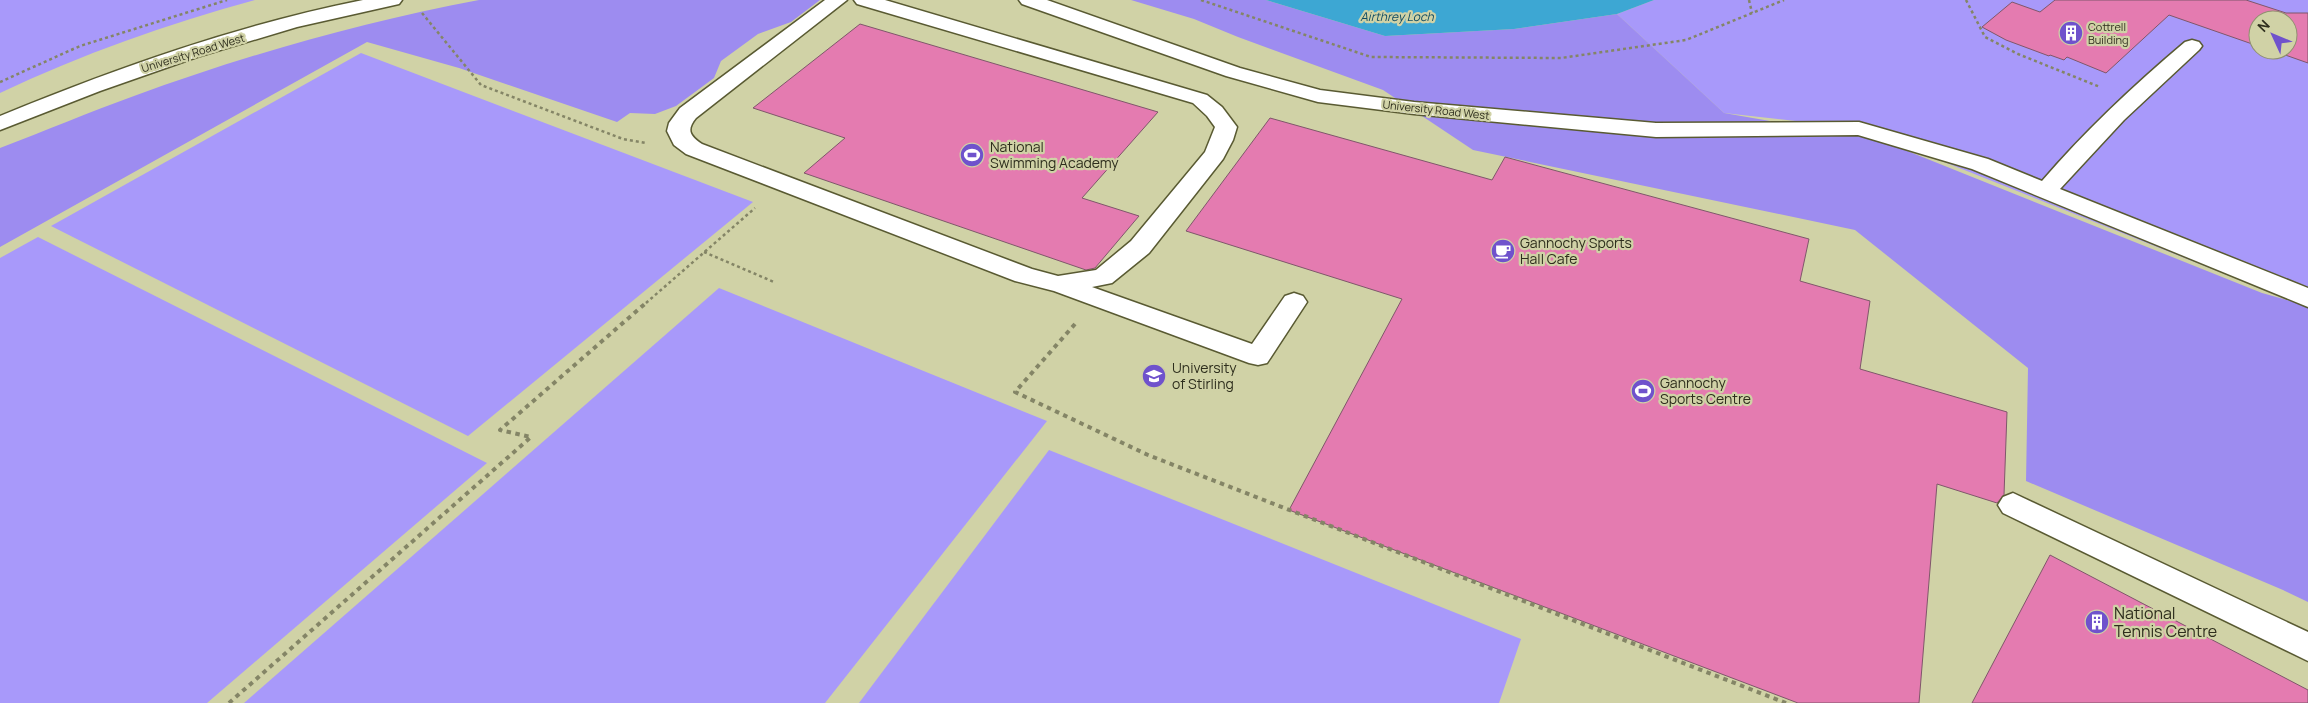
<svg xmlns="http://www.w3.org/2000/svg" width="2308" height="703" viewBox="0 0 2308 703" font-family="Manrope,sans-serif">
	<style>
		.green { fill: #a899fa; fill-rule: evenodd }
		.forest { fill: #9d8cf0 }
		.water { fill: #3da7d3 }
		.building { fill: #e47bb0; stroke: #7f576a }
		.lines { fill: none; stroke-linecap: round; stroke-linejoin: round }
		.service-casing { stroke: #595a32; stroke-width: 3 }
		.path-far1 { stroke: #848566; stroke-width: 2.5; stroke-dasharray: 3 3; stroke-linecap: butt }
		.path { stroke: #848566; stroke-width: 4; stroke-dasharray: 4.5 4.5; stroke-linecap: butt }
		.service { fill: #fff; fill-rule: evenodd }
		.labels { text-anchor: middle; stroke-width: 4.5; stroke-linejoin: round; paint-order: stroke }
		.far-poi-label { font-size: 11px; fill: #2e2e1d; stroke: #d0d2a6; text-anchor: start }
		.far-street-label { font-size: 11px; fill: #2e2e1d; stroke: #d0d2a6 }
		.far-water-label { font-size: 12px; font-style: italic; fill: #104b62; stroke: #d0d2a6 }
		.poi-label { font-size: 14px; fill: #2e2e1d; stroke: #d0d2a6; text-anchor: start }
		.near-poi-label { font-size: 16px; fill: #2e2e1d; stroke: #d0d2a6; text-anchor: start }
	</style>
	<rect width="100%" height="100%" fill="#d0d2a6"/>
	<g class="green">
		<path d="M0,0H255C167,24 82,54 0,93Z"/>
		<path d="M1654,0H2308V302L2260,288L1859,128L1724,113L1617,14ZM2258,20H2288V50H2258Z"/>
		<polygon points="361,53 753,202 468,436 51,226"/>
		<polygon points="38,237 487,463 207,703 0,703 0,258"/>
		<polygon points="719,288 1047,421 825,703 244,703"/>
		<polygon points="1049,450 1521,639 1499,703 859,703"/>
	</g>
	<g class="forest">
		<path d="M479,0H820L791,22L758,34L721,61L714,78L676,106L655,114L630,113L617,122L459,68L367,42L0,247V148C45,131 89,112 134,96C246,55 362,22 479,0Z"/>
		<polygon points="1131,0 1266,0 1385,36 1514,29 1617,14 1724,113 1880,140 2262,293 2308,306 2308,602 2283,590 2026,481 2028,368 1855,230 1473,150 1383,90 1238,37 1194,19"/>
	</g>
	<polygon class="water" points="1266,0 1654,0 1617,14 1514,29 1385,36"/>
	<g class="building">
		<polygon points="2055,0 2246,0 2286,13 2308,13 2308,63 2271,50 2288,50 2288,20 2258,20 2258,46 2169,15 2106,73 2067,57 2064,60 2050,55 2049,56 2006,40 1982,27 2012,2 2040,12"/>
		<polygon points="860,24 1158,112 1082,198 1139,216 1095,268 1086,270 804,173 845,138 753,108"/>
		<polygon points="1270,118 1492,180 1505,157 1809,239 1800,281 1870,301 1860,369 2007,412 2004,495 1997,503 1937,484 1919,703 1798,703 1289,510 1402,299 1186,231"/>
		<polygon points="2050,555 2308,690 2308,703 1972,703"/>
	</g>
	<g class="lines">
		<g class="service-casing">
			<g id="service">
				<path d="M363,0H402L399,4L297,27L197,57L100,91L0,130V116C117,68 238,25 363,0Z"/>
				<path d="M825,0H847L696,118C686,130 690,136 702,144L1032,269L1058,276L1096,270L1131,241L1205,152L1215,127L1207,116L1193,103L857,4L854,0H885L1207,95L1222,107L1237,127L1233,140L1223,159L1149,253L1112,283L1092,287L1252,344L1285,296L1294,293L1303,296L1307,302L1267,363L1258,365L1249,363L1054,291L1015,281L686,154L674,145L667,131L669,123L680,108Z"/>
				<path d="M1019,0H1047L1240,68L1320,90L1414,102L1656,123L1859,122L1988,159L2042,181C2086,130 2134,85 2185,42L2192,40L2199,42L2202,46L2199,50L2124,120L2060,189L2308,288V307L1972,169L1858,135L1656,137L1414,114L1318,102L1226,76L1022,4Z"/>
				<polygon points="2013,493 2308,632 2308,661 2003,513 1998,505 2003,497"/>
			</g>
		</g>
		<g class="path-far1">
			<polyline points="1201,0 1371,57 1561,58 1686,40 1784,0"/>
			<polyline points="1749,0 1752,13"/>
			<polyline points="1966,0 1985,37 2018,54 2100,87"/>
			<polyline points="422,13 481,85 623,139 646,143"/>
			<polyline points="0,82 80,46 227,0"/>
			<polyline points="704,252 774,282"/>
			<polyline points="646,303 755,208"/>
		</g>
		<g class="path">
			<polyline points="1075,324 1015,392 1148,455 1786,703"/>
			<polyline points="229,703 531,437 500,430 647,302"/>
		</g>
		<use href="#service" class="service"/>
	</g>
	<defs>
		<g id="building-disc" transform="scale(1.25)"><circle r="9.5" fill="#6f52cc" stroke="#d0d2a6"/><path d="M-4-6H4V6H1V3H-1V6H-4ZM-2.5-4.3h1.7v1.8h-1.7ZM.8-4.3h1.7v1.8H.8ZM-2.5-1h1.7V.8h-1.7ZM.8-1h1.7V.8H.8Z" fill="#fff"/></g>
		<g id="stadium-disc" transform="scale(1.25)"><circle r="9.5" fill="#6f52cc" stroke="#d0d2a6"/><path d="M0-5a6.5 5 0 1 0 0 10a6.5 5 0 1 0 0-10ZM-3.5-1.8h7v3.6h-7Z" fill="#fff"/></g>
		<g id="cafe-disc" transform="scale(1.25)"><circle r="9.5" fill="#6f52cc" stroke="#d0d2a6"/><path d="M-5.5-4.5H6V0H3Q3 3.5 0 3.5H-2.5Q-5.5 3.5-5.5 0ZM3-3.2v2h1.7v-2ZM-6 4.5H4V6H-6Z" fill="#fff"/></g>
		<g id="university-disc" transform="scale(1.25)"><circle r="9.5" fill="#6f52cc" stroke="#d0d2a6"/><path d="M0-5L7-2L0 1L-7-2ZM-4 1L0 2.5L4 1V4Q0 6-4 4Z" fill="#fff"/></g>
	</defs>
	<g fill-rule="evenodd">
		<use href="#building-disc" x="2071" y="33"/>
		<use href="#stadium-disc" x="972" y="155"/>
		<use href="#cafe-disc" x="1503" y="251"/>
		<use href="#university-disc" x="1154" y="376"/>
		<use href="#stadium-disc" x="1643" y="391"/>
		<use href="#building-disc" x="2097" y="622"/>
	</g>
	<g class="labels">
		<g class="far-poi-label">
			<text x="2088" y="31">Cottrell<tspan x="2088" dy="13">Building</tspan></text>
		</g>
		<g class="far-street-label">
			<text transform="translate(193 53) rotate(-17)" y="4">University Road West</text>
			<text transform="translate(1436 110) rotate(6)" y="4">University Road West</text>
		</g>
		<g class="far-water-label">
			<text x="1397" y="21">Airthrey Loch</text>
		</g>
		<g class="poi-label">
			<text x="990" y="152">National<tspan x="990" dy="16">Swimming Academy</tspan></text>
			<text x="1520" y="248">Gannochy Sports<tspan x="1520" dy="16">Hall Cafe</tspan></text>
			<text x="1172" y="373">University<tspan x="1172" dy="16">of Stirling</tspan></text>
			<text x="1660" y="388">Gannochy<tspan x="1660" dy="16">Sports Centre</tspan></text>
		</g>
		<g class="near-poi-label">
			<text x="2114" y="619">National<tspan x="2114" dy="18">Tennis Centre</tspan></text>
		</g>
	</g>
	<g transform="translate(2273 35) rotate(314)"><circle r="24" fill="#d0d2a6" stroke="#8f906f"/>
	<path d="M0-4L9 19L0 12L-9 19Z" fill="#6f52cc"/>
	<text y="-8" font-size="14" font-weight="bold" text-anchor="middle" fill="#2e2e1d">N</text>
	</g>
</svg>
